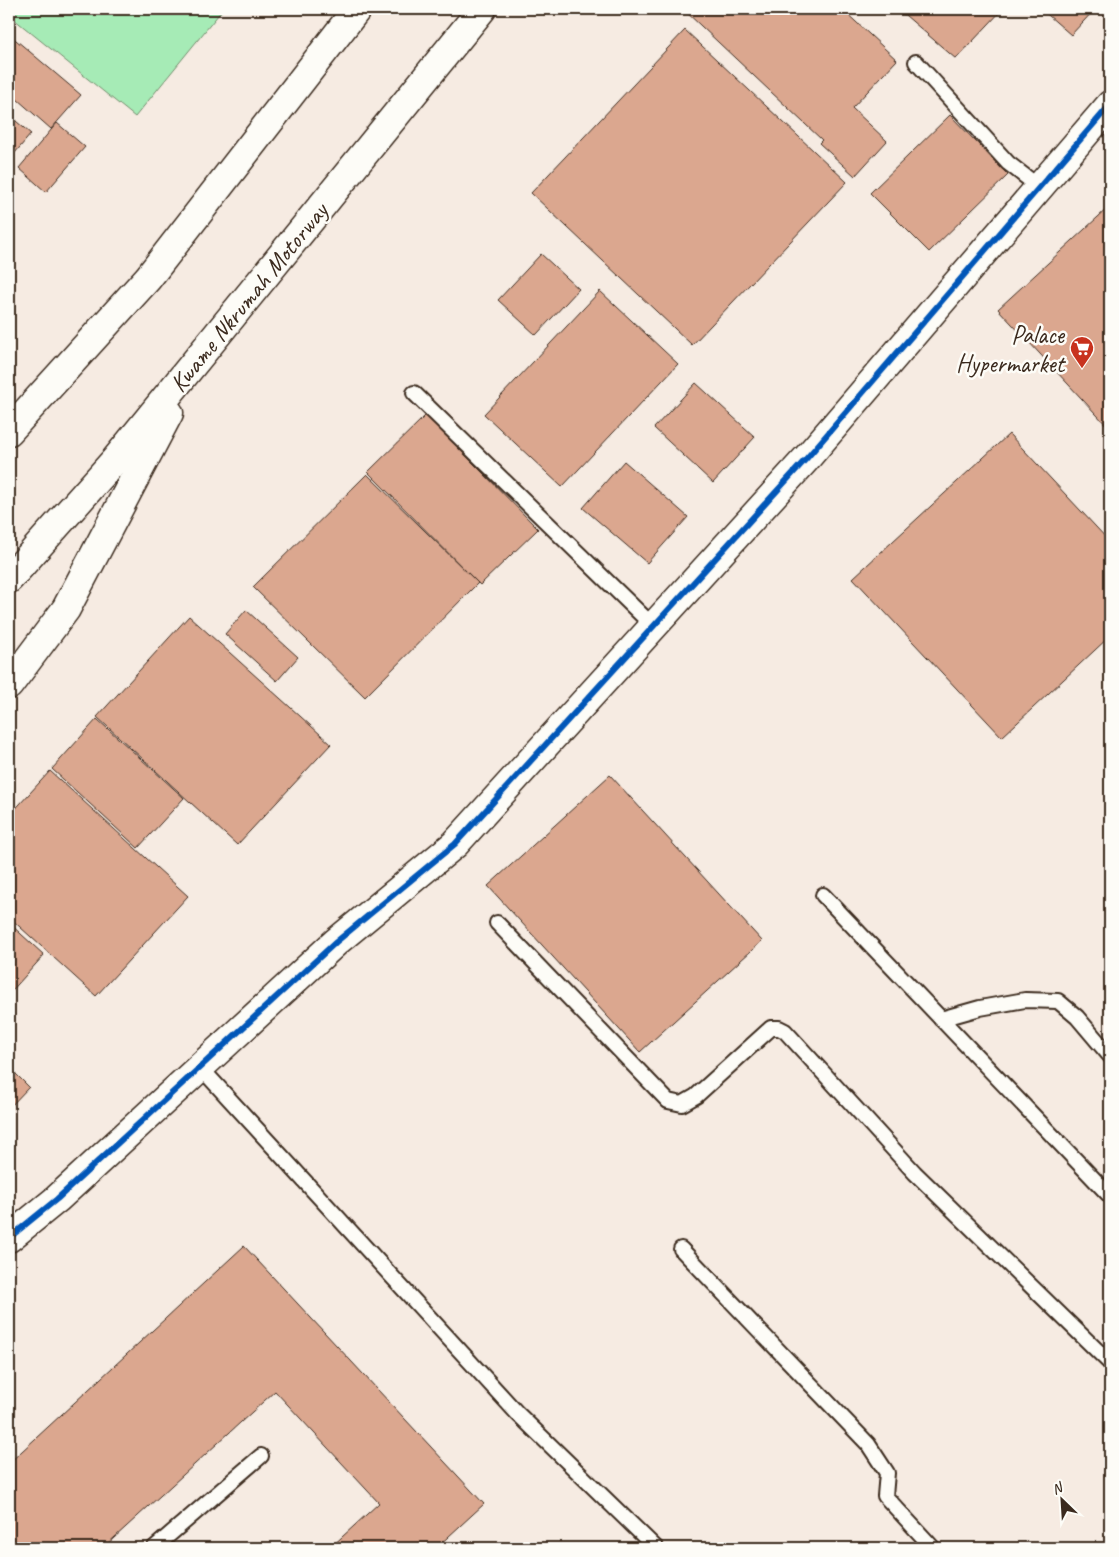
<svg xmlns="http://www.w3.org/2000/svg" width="1119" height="1557" viewBox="0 0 1119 1557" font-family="Caveat,sans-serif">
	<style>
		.green { fill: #a6ebb6; stroke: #708a6a }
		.building { fill: #dba78f; stroke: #3b2a1e }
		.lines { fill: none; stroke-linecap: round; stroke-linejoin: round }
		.service-casing { stroke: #3b2a1e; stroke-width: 18 }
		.minor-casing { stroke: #3b2a1e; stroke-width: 31 }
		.motorway-casing { stroke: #3b2a1e; stroke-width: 31 }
		.service { stroke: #fdfcf7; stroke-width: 14 }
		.minor { stroke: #fdfcf7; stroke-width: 28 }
		.motorway { stroke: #fdfcf7; stroke-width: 28 }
		.cycleway-casing { stroke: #fdfcf7; stroke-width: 9 }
		.cycleway { stroke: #0057b8; stroke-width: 6 }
		.labels { text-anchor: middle; stroke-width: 5; stroke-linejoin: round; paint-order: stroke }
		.street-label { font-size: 25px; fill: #3b2a1e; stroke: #fdfcf7 }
		.poi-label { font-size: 25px; fill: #3b2a1e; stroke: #fdfcf7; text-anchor: end }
	</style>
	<rect width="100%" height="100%" fill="#f6ebe2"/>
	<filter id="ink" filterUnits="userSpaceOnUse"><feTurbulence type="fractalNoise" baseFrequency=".02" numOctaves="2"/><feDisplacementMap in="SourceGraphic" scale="10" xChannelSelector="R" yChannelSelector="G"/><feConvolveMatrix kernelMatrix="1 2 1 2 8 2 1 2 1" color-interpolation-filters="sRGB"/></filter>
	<g filter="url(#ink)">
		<polygon class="green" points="9,9 223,9 135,117 9,15"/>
		<g class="building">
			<polygon points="685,9 842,9 897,60 852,108 887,141 855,176 819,143 822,140 684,10"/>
			<polygon points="898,9 1003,9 956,59"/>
			<polygon points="1041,9 1095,9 1071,35"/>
			<polygon points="685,30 847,182 692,345 531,193"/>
			<polygon points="10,35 81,95 51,129 9,92"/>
			<polygon points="9,115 31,134 9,160"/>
			<polygon points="950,115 1008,175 929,252 870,193"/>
			<polygon points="57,123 85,147 46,192 19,168"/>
			<polygon points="1110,206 1110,429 998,309"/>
			<polygon points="541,254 579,289 536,335 498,300"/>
			<polygon points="600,291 678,364 562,487 484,414"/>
			<polygon points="696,383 755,437 713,483 654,428"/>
			<polygon points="426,415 538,529 480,585 368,472"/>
			<polygon points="1009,434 1110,542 1110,636 1002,737 853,578"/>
			<polygon points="624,461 688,517 647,563 583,508"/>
			<polygon points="367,474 478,583 365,697 253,587"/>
			<polygon points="246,610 298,657 277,681 225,634"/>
			<polygon points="189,616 331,744 237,845 97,717"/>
			<polygon points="97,719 184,798 138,848 52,769"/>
			<polygon points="50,771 188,896 96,996 9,917 9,816"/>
			<polygon points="610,775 762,941 640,1052 488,886"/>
			<polygon points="9,923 44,955 9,994"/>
			<polygon points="9,1067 29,1087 9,1108"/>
			<polygon points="244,1246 484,1504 436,1548 330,1548 379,1503 275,1391 103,1548 9,1548 9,1463"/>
		</g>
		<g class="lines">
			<g class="service-casing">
				<g id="service">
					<polyline points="916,62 1008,163 1039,187"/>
					<polyline points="414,393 654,627"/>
					<polyline points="823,895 1110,1196"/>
					<polyline points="497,923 668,1101 682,1104 696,1096 771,1028 779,1028 785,1031 915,1173 1110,1363"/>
					<polyline points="941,1019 980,1008 1025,1000 1058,1001 1077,1017 1110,1056"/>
					<polyline points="200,1067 517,1413 656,1548"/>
					<polyline points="681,1249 868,1444 887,1473 885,1496 933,1548"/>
					<polyline points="154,1548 261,1456"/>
				</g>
			</g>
			<g class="minor-casing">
				<polyline id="minor" points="9,1238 57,1199 336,942 455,844 806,459 1110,105"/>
			</g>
			<g class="motorway-casing">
				<g id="motorway">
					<polyline points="9,431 148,278 357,9"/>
					<polyline points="9,579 116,459 482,9"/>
					<polyline points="9,685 66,609 169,413"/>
				</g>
			</g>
			<use href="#service" class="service"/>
			<use href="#minor" class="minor"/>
			<use href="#motorway" class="motorway"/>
			<g class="cycleway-casing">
				<polyline id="cycleway" points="9,1238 57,1199 336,942 455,844 806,459 1110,105"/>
			</g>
			<use href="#cycleway" class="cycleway"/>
		</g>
	</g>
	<defs>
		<g id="supermarket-pin" transform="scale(1.25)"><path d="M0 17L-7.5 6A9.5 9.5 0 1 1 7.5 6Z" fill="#c8321e" stroke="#fdfcf7"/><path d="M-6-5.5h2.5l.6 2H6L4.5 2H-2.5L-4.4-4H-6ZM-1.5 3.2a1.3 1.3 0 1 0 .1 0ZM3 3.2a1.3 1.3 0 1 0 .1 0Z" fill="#fff"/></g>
	</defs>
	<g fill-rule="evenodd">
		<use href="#supermarket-pin" x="1082" y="348"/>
	</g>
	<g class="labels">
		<g class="street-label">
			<text transform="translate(248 297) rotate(-51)" y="9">Kwame Nkrumah Motorway</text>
		</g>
		<g class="poi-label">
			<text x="1064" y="343">Palace<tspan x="1064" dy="29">Hypermarket</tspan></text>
		</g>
	</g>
	<rect width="1119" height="1557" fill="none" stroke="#fdfcf7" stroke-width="30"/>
	<rect x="15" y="15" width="1089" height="1527" fill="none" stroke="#3b2a1e" stroke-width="2" filter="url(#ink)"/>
	<g transform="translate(1062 1500) rotate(335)" stroke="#fdfcf7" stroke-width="4" paint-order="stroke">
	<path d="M0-4L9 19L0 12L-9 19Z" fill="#3b2a1e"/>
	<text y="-8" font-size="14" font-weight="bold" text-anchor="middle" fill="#3b2a1e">N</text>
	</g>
</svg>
